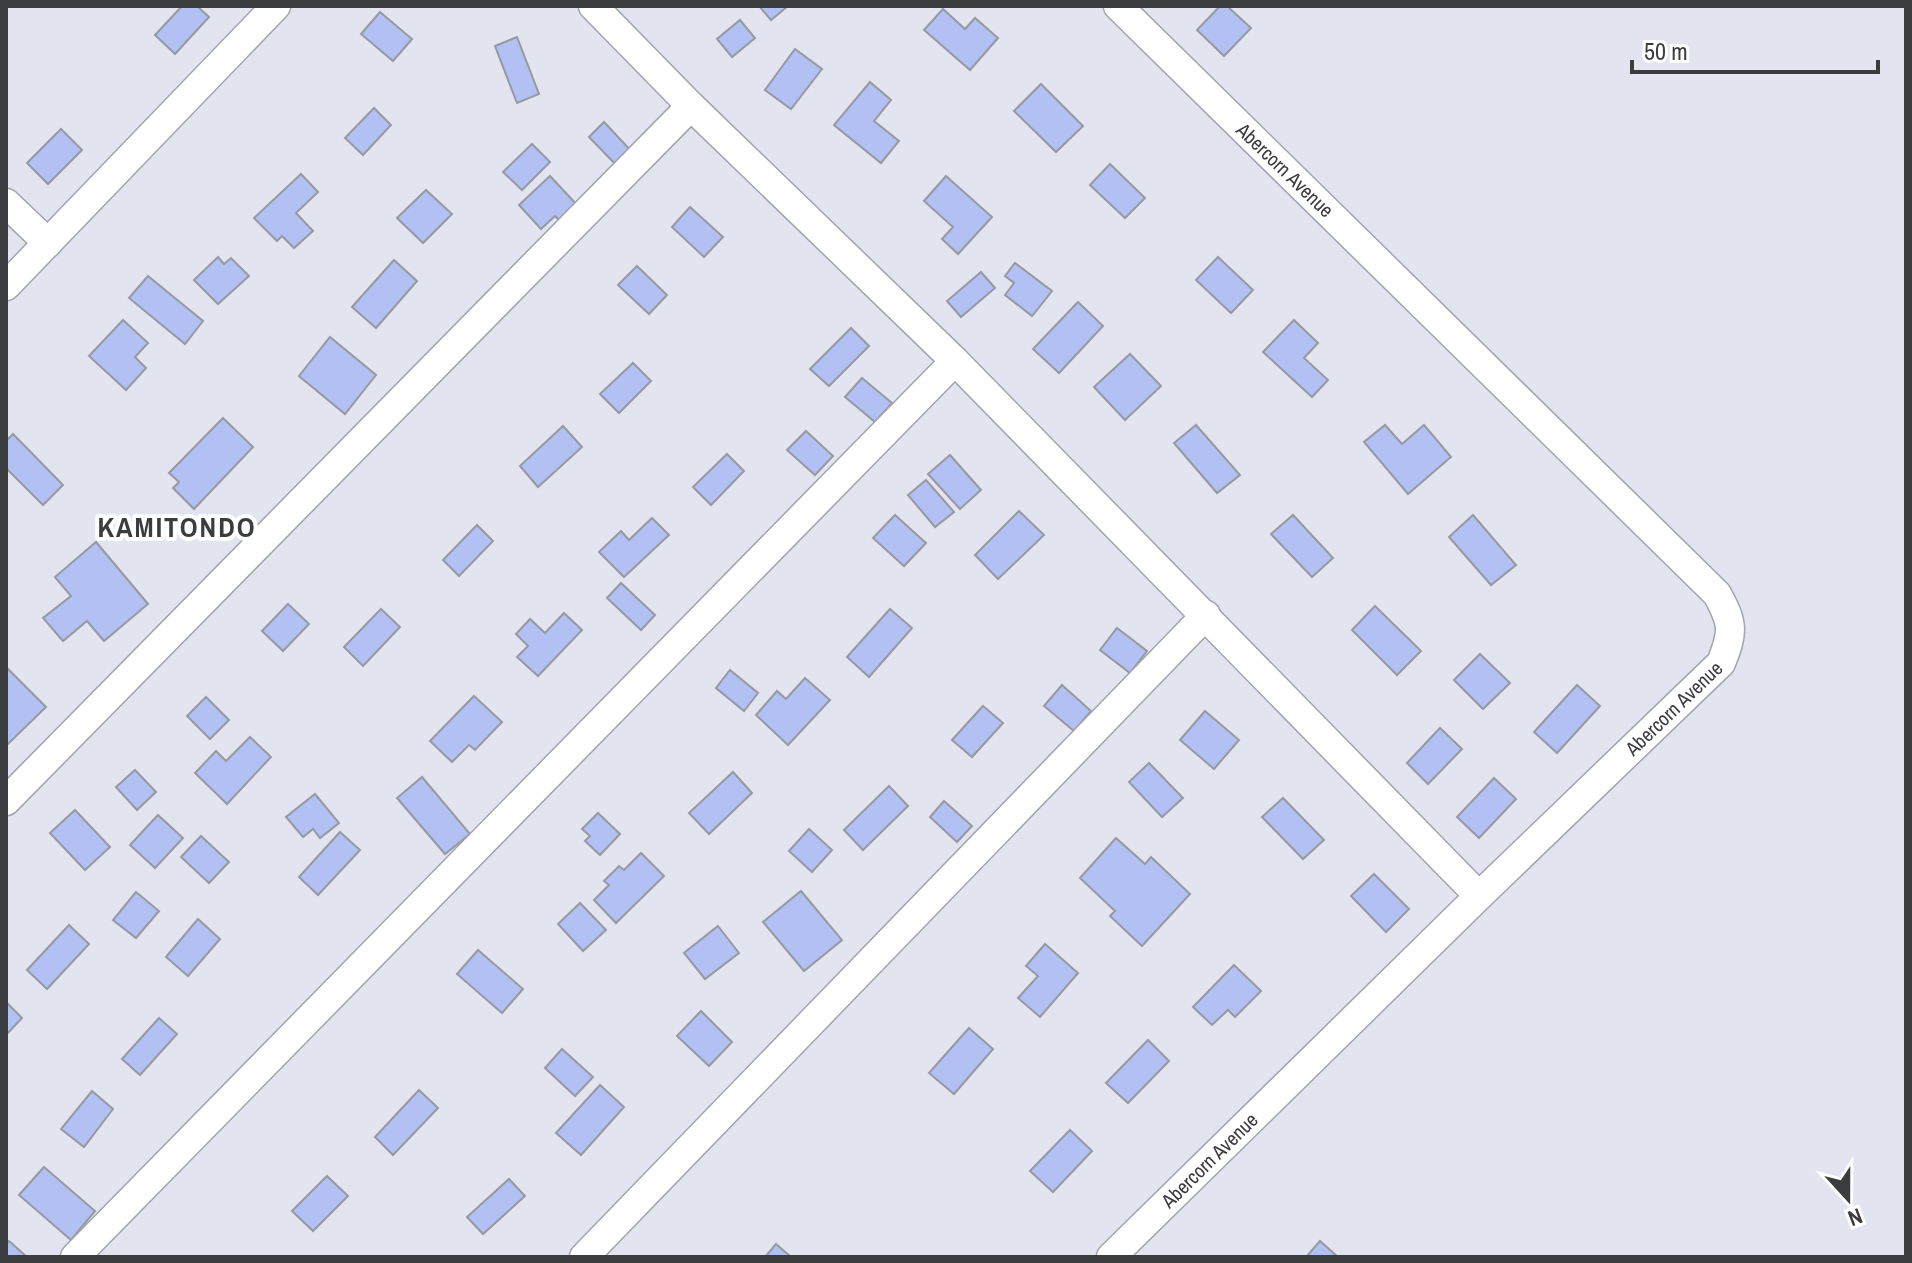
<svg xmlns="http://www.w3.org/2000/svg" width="1912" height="1263" viewBox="0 0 1912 1263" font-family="'Archivo Narrow',sans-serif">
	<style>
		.building { fill: #b2c0f3; stroke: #9799a2; stroke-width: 2 }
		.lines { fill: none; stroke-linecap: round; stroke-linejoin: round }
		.street-casing { stroke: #a1a4ad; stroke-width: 31 }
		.street { stroke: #fff; stroke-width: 28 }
		.labels { text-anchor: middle; stroke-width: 8; stroke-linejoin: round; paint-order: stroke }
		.street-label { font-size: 20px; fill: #3b3c40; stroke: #fff }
		.district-label { font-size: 28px; font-weight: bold; letter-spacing: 2px; fill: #3b3c40; stroke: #fff }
	</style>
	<rect width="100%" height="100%" fill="#e2e5ef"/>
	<g class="building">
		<polygon points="182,6 197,6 209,17 175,54 155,35"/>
		<polygon points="759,6 788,6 771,20"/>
		<polygon points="1220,6 1227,6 1251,28 1224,56 1197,30"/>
		<polygon points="943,9 965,29 975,18 998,38 970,70 924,30"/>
		<polygon points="380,12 412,39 393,61 361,34"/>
		<polygon points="740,20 755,38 732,57 717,39"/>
		<polygon points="517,37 539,94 517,103 495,46"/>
		<polygon points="795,49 822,69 791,109 765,90"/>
		<polygon points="870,82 891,100 874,121 899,141 881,163 834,125"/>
		<polygon points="1041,84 1083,126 1056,152 1014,111"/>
		<polygon points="374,108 391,125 363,155 345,138"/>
		<polygon points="604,122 634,154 619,168 589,137"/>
		<polygon points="61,129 82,150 48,184 27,163"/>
		<polygon points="532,144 550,162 522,190 503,172"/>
		<polygon points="1110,164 1145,198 1125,218 1090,185"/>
		<polygon points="301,174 318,192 296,213 313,231 294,248 282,236 277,241 254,218"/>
		<polygon points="550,176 579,207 562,223 555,216 541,229 519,205"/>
		<polygon points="946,176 992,217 958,254 942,239 953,227 924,201"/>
		<polygon points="426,190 452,214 423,243 397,218"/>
		<polygon points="690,207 723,237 704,257 672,227"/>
		<polygon points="218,257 224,264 231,258 249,276 218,304 194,280"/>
		<polygon points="1218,257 1253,290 1231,313 1196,280"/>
		<polygon points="394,260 417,281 376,328 352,307"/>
		<polygon points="1015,263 1052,291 1032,316 1005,295 1014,283 1005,276"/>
		<polygon points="637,266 667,295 649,314 618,285"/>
		<polygon points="981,272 995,288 961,317 947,301"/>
		<polygon points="148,276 203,321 185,344 129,298"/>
		<polygon points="1078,302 1103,326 1059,373 1033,349"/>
		<polygon points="123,320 148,343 135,357 146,368 126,390 89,356"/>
		<polygon points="1294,320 1318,343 1304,358 1328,380 1312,397 1263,352"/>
		<polygon points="851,328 869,346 829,386 810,369"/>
		<polygon points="330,337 376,375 345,414 299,376"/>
		<polygon points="1130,354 1161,386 1125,420 1094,387"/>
		<polygon points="633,363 651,381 619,413 600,394"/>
		<polygon points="862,378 892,403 875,422 845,397"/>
		<polygon points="223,418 253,447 194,509 173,488 179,482 169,473"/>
		<polygon points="1196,425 1240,475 1217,493 1174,443"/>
		<polygon points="1385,425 1402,444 1424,425 1451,457 1408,494 1364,442"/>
		<polygon points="563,426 582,447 538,487 520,466"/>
		<polygon points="806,431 833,456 815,475 787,450"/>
		<polygon points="13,434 63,485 43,505 6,468 6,441"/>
		<polygon points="727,454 744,471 711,505 693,487"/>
		<polygon points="950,455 981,490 960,509 928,474"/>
		<polygon points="926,480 954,512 935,527 908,495"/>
		<polygon points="1019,511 1044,535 998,579 975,555"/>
		<polygon points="895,515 926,543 904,566 873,538"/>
		<polygon points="1293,515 1333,558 1312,577 1271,534"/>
		<polygon points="1473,515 1516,565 1491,585 1449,537"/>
		<polygon points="652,518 669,535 624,577 599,552 621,531 629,540"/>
		<polygon points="477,525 493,541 459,576 443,560"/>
		<polygon points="96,542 148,604 104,641 87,621 63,641 43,618 71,596 55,577"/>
		<polygon points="621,583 655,615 641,630 607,598"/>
		<polygon points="288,604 309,624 283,651 262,631"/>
		<polygon points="1375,606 1421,651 1397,675 1352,630"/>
		<polygon points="381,609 400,627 363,666 344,647"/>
		<polygon points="890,609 912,628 869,677 847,657"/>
		<polygon points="564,613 582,630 538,676 517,657 528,646 516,634 530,619 545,633"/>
		<polygon points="1117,628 1147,651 1130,673 1100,650"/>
		<polygon points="1480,654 1510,683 1483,709 1454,680"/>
		<polygon points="7,668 46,707 6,746 6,670"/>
		<polygon points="730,670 758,693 744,711 716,688"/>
		<polygon points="805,678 830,700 788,745 756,715 777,691 786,699"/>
		<polygon points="1062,685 1091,711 1074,731 1044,706"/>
		<polygon points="1577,685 1600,706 1557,753 1534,732"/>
		<polygon points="474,696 502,722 475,750 469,745 452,762 430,741"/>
		<polygon points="206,697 229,720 210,739 187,716"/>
		<polygon points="983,706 1003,723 972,757 952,740"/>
		<polygon points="1205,711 1239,740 1214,769 1180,740"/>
		<polygon points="1440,728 1462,749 1428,784 1407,763"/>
		<polygon points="250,737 271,757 227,804 195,773 216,751 226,761"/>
		<polygon points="1149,763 1183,798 1162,817 1129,782"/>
		<polygon points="135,770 156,792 137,810 116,787"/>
		<polygon points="733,772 752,793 709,834 689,813"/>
		<polygon points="422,777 470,834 445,854 397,798"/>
		<polygon points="1494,778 1516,799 1479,838 1457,817"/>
		<polygon points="889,786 908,806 863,850 844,830"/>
		<polygon points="315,794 339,823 320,838 313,829 303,837 286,817"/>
		<polygon points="1283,798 1324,840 1303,859 1262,817"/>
		<polygon points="944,801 972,826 957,842 930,817"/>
		<polygon points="75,810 110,847 85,870 50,833"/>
		<polygon points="598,813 620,834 600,855 585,841 590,836 582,829"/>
		<polygon points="158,815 183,838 155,868 130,845"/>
		<polygon points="809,829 832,850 812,872 789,851"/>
		<polygon points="340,832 360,850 318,895 299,877"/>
		<polygon points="201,836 229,862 209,883 181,857"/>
		<polygon points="1116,838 1145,864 1151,857 1190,894 1142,946 1110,916 1115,911 1080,878"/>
		<polygon points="641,853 664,876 616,923 594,900 609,885 604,881 619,866 624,870"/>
		<polygon points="1374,874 1409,909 1386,932 1351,896"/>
		<polygon points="801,891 842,940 804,971 763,922"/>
		<polygon points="136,892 159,911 136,938 113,920"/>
		<polygon points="580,903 606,930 583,951 558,924"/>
		<polygon points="198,919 220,939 188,976 166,957"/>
		<polygon points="69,925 89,944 47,989 27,970"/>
		<polygon points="718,926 739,953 705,979 684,953"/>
		<polygon points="1045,944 1078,973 1040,1017 1018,998 1038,976 1026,966"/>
		<polygon points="478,950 523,989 502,1013 457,974"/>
		<polygon points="1234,965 1261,991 1235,1017 1228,1010 1212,1025 1193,1007"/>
		<polygon points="6,1002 22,1018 6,1035"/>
		<polygon points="701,1011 732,1042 709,1066 677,1036"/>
		<polygon points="159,1018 177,1034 140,1075 122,1059"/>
		<polygon points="969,1028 993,1049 954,1094 929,1073"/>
		<polygon points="1148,1040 1169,1061 1128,1103 1106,1083"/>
		<polygon points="562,1049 593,1077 575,1096 545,1068"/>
		<polygon points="600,1085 624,1107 581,1155 556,1133"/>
		<polygon points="419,1090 438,1108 393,1155 375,1137"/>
		<polygon points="92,1091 113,1109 84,1147 61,1129"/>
		<polygon points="1070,1130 1092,1151 1053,1192 1030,1171"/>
		<polygon points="44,1167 95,1211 71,1240 19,1195"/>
		<polygon points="327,1176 348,1196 313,1231 292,1211"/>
		<polygon points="509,1179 525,1196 483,1234 467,1217"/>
		<polygon points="9,1241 27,1257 6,1257 6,1244"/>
		<polygon points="1320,1241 1338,1257 1306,1257"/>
		<polygon points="776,1244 791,1257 765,1257"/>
	</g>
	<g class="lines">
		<g class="street-casing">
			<g id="street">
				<polyline points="593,6 691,106 955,361 1479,896"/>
				<polyline points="6,203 48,243"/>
				<polyline points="6,286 276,6"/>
				<polyline points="6,801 691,106"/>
				<polyline points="75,1257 955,361"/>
				<polyline points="584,1257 1206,615"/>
				<path id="s1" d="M1111,1257L1479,896L1721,663C1734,631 1733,623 1717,594L1118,6"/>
			</g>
		</g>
		<use href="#street" class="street"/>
	</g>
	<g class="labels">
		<g class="street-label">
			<text transform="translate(1285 170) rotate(44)" y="7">Abercorn Avenue</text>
			<text dy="7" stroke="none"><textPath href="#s1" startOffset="786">Abercorn Avenue</textPath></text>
			<text dy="7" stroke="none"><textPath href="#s1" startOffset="138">Abercorn Avenue</textPath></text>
		</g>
		<g class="district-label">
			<text x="177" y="537">KAMITONDO</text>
		</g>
	</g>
	<rect width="1912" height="1263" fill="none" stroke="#3b3c40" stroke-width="16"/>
	<g transform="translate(1848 1199) rotate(159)" stroke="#ffffff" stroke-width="6" paint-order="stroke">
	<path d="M0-6L14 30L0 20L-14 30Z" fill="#3b3c40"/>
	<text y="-12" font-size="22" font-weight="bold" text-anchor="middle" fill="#3b3c40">N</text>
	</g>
	<path d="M1632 60v12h246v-12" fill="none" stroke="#3b3c40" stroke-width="4"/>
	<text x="1644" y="60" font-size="24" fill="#3b3c40" stroke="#ffffff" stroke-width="6" paint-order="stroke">50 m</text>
</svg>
